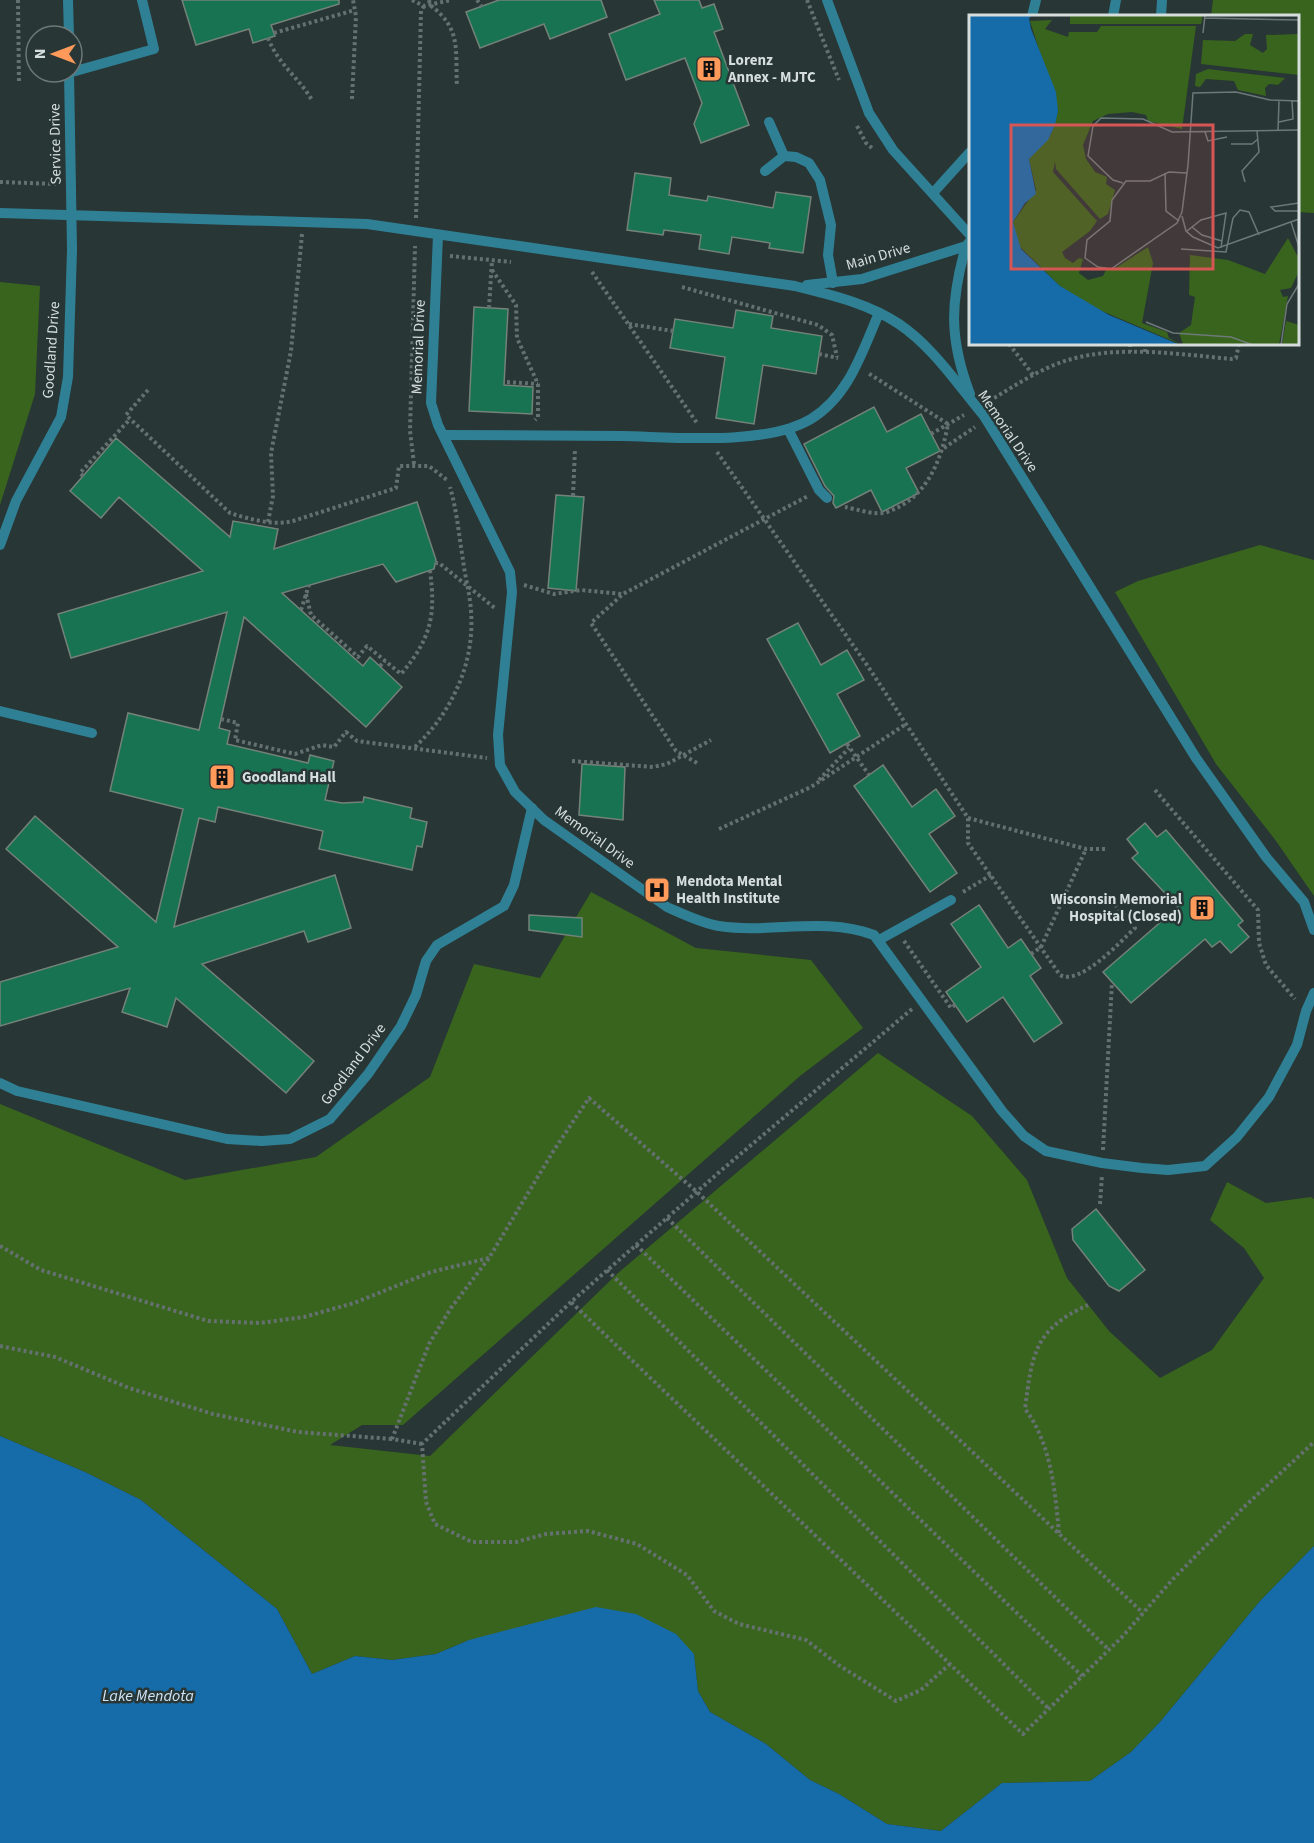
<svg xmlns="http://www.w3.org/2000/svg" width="1314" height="1843" viewBox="0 0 1314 1843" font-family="'Source Sans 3',sans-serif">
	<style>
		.green { fill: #39641d }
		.water { fill: #166ba9 }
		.building { fill: #177351; stroke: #74827a; stroke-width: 1.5 }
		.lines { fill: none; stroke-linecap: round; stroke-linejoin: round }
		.path { stroke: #657170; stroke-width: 4; stroke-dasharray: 3 3; stroke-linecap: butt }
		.service { stroke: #308095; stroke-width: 10 }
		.labels { text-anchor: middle; stroke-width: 5; stroke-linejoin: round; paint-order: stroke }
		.poi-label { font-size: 15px; font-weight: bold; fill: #d5dedd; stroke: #283635; text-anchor: start }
		.street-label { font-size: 15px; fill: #d5dedd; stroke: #283635 }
		.water-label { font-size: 16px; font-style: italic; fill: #d1e3f4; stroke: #283635 }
		.inset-road { fill: none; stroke: #6d7978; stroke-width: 1.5 }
		.view { fill: #d65655; fill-opacity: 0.15; stroke: #d65655; stroke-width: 3 }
		.inset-edge { fill: none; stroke: #d5dedd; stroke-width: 3 }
	</style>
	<rect width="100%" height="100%" fill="#283635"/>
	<g class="green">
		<polygon points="1213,0 1314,0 1314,213 1298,212 1298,16 1211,16"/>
		<polygon points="0,282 40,286 35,394 0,505"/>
		<polygon points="1260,545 1314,560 1314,896 1276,841 1216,764 1115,592 1138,581"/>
		<polygon points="591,892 696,948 811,960 863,1028 800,1076 403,1425 362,1425 330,1445 430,1456 618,1273 878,1053 972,1116 1027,1180 1067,1278 1109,1331 1160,1378 1212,1350 1264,1278 1244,1248 1210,1220 1227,1182 1266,1203 1311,1197 1314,1199 1314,1546 1260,1601 1160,1722 1131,1752 1090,1781 1002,1783 941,1831 887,1824 839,1794 810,1780 766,1744 710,1712 698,1691 694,1654 469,1640 436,1654 392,1660 355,1656 312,1674 277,1609 141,1500 85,1472 0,1436 0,1104 185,1180 316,1157 430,1077 474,964 540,978"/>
	</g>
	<polygon class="water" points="0,1436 85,1472 141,1500 277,1609 312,1674 355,1656 392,1660 436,1654 469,1640 596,1607 636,1614 676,1634 694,1654 698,1691 710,1712 766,1744 810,1780 839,1794 887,1824 941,1831 1002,1783 1090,1781 1131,1752 1160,1722 1260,1601 1314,1546 1314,1843 0,1843"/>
	<g class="building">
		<polygon points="182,0 339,0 339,4 271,25 275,36 253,43 249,29 196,45"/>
		<polygon points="499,0 601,0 607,17 550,39 544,24 480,48 466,12"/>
		<polygon points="654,0 699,0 702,8 714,4 723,29 714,32 749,125 701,143 694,124 702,103 685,58 626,80 609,34 660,14"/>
		<polygon points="635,173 671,178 669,195 707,201 708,196 773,208 776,192 811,197 803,253 769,248 770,243 732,237 729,254 699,249 701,235 664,230 663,235 627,230"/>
		<polygon points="474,307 508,309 504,385 533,387 532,414 469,411"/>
		<polygon points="736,310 773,316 771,328 822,336 816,374 763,365 754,424 716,418 725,357 670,348 675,319 733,328"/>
		<polygon points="874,407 887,432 921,414 940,451 906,468 919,493 882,512 871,490 836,508 833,503 834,496 825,486 804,444"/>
		<polygon points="116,438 230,537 233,521 278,529 274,549 417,502 436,560 434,569 396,582 383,564 282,593 363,666 370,657 402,687 366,727 244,617 219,728 230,731 227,744 308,763 310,755 334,761 325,800 342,803 363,802 364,797 412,808 410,818 427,822 422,847 417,846 412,870 319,849 323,831 218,807 215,822 199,818 174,927 335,875 351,928 308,942 304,931 202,964 314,1061 286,1093 176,998 167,1027 122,1012 130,988 0,1026 0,982 118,947 6,849 35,816 156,922 183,809 110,791 128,713 199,730 227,612 71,658 58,614 203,571 119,497 101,518 70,491"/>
		<polygon points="556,495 584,497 576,591 548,588"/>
		<polygon points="798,623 821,665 847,650 864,680 837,694 860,736 830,753 767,639"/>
		<polygon points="582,764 625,767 623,820 579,815"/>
		<polygon points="883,765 912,807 936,789 955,816 929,834 957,873 930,892 854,786"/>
		<polygon points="1145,823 1157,837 1166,830 1243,921 1238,925 1249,937 1231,953 1220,941 1212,947 1205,939 1131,1003 1103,972 1178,907 1132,858 1138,853 1127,839"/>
		<polygon points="979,905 1008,948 1021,939 1041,968 1030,976 1062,1023 1034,1042 1003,997 967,1022 946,992 981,967 951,924"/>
		<polygon points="529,915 582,918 582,937 529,930"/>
		<polygon points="1096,1209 1145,1270 1119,1291 1109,1286 1073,1240 1072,1229"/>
	</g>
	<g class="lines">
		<g class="path">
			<polyline points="18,0 19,84"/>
			<polyline points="412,0 424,6 451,0"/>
			<path d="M429,0L430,5C462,29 455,50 457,87"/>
			<polyline points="477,0 482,7"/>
			<polyline points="807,0 839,80"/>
			<polyline points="274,33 355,10"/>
			<path d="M268,38C278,64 299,78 312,100"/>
			<polyline points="352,99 356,16 353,0"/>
			<polyline points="857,126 866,143 873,149"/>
			<polyline points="0,182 56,184"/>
			<polyline points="416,218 421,11 424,6"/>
			<polyline points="450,256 511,262"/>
			<polyline points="492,270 516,305 517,338 538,384 538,417 535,420"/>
			<polyline points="592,272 697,423"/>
			<polyline points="682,287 818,325 832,335 837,357"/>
			<polyline points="489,308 492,260"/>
			<polyline points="629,324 673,331"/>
			<polyline points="1009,344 1034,376"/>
			<polyline points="1130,344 1130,352"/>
			<polyline points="1145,352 1146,344"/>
			<polyline points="819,354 838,358"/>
			<polyline points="507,382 538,384"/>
			<path d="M148,390L126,415L230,513C249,519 273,526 293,521L396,488L399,466H429L447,480"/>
			<path d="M989,401C1013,387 1036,371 1062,362C1113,344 1178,354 1231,359L1236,358L1239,344"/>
			<polyline points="931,434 964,415"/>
			<polyline points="944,448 975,427"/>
			<path d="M717,452L867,665L968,818V843L1060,975C1080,986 1120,942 1135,928L1116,906"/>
			<polyline points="414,464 410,431 415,246"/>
			<polyline points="83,476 80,473 130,419"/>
			<polyline points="573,496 575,449"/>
			<path d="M845,507C856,509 876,516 887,512C926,499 941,462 948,424L868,373"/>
			<polyline points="268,522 273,496 271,453 291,351 302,234"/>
			<polyline points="435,563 439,563 496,609"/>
			<polyline points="524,585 554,594 581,590 622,594"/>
			<path d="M306,594L311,615L358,657L367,646L401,674C431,639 436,615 430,571"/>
			<polyline points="301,610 309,585"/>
			<polyline points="380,666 385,661"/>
			<polyline points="221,719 238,723 235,740 295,754 322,745 334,747 346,732 357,741 487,758"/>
			<polyline points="847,744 869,775"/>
			<path d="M415,747C452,712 475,663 471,611C470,594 465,577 463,560C459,536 457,511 450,487"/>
			<polyline points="572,761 653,767 667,764 711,740"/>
			<polyline points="697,763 676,751 591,623 623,594 808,496"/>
			<polyline points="819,780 849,748"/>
			<polyline points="1155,790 1258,910 1259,943 1266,965 1295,999"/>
			<polyline points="968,818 1086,849 1105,849"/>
			<polyline points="719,829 811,787 906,724"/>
			<polyline points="963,892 991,875"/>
			<polyline points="904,941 951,1008 955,1005"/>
			<polyline points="1031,954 1041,947 1086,849"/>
			<polyline points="912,1009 724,1168 571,1302 1023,1734 1122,1637 1173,1579 1244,1507 1314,1442"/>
			<polyline points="1103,1150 1112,982"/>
			<polyline points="1100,1204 1102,1175"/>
			<polyline points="667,1218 1109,1650"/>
			<polyline points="636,1245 1082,1676"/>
			<polyline points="0,1246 41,1270 208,1321 260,1323 304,1317 354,1303 431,1272 489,1258"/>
			<polyline points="607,1270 1049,1709"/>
			<polyline points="571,1302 422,1444 426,1502 435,1524 472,1542 516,1542 546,1534 588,1531 637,1544 687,1575 714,1611 739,1624 806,1640 840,1666 896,1701 921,1690 950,1664"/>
			<polyline points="0,1346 55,1357 129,1388 213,1414 298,1432 392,1439"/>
			<polyline points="422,1444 392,1439 429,1344 451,1308 489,1258 554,1150 589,1098 697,1192 1143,1613"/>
			<path d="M1059,1533C1055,1490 1051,1443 1025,1409C1032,1355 1034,1329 1088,1305"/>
		</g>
		<g class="service">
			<polyline points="68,0 69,36"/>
			<polyline points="827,0 869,113 893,150 970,235"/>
			<polyline points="1032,16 1036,0"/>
			<polyline points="1113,16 1116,0"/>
			<polyline points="1161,16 1162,0"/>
			<polyline points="72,72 154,49 142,0"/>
			<polyline points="769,122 784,156"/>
			<polyline points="765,171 784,156 796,157 809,163 820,180 831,225 828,255 833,283"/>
			<polyline points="933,193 970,152"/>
			<path d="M0,213L367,224L795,286C831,295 868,303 899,324C933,347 958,385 984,416L1196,758L1266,857L1304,902L1314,930"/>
			<path d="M438,235L431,403L438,425L510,572L512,592L498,735L500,765L515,792L544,820L667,907C683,914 701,923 719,926C771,934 823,916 874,935L1002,1111L1024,1136L1046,1151L1102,1163L1142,1168L1168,1170L1205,1166L1237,1137L1269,1097L1297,1045L1306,1011L1314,993"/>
			<path d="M966,246C950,302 949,339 970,394"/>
			<polyline points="807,285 862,279 966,246 970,241"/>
			<polyline points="788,429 819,490 827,498"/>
			<path d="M444,435C503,435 562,436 622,436C674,437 766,446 811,419C849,396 862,352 879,313"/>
			<polyline points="0,545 16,501 61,417 68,377 72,250 69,72"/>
			<polyline points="0,711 92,733"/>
			<polyline points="879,940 951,900"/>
			<polyline points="0,1083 17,1091 227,1139 262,1141 290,1139 330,1119 368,1074 401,1026 416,995 426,961 437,945 504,906 514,885 532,808"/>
		</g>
	</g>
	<defs>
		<g id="building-square" transform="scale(1.35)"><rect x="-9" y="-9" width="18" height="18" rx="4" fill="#ff9a5b" stroke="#283635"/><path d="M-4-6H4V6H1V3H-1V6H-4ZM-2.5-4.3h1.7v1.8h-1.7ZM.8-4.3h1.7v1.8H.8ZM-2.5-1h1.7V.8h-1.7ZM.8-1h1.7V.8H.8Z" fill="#111"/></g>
		<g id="hospital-square" transform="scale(1.35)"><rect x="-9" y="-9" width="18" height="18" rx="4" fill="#ff9a5b" stroke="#283635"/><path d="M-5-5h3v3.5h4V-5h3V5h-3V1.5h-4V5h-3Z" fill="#111"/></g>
	</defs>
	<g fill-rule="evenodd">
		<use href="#building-square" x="709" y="69"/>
		<use href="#building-square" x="222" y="777"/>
		<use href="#hospital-square" x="657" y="890"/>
		<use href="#building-square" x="1202" y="908"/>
	</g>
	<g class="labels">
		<g class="poi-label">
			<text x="728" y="65">Lorenz<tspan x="728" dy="17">Annex - MJTC</tspan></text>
			<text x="242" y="782">Goodland Hall</text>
			<text x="676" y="886">Mendota Mental<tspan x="676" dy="17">Health Institute</tspan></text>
			<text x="1182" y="904" text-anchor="end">Wisconsin Memorial<tspan x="1182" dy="17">Hospital (Closed)</tspan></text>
		</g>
		<g class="street-label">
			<text transform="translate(55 144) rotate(-91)" y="5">Service Drive</text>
			<text transform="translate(878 256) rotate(-16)" y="5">Main Drive</text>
			<text transform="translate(418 347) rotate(-88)" y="5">Memorial Drive</text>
			<text transform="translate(51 350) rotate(-86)" y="5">Goodland Drive</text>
			<text transform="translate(1008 431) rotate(56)" y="5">Memorial Drive</text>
			<text transform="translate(595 837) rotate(36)" y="5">Memorial Drive</text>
			<text transform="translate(353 1064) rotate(-53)" y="5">Goodland Drive</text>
		</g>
		<g class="water-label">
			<text x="148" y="1701">Lake Mendota</text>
		</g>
	</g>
	<g transform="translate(969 15)">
		<rect width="330" height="330" fill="#283635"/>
		<path d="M101,0H234L232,9H101ZM83,5L76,14L99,22L100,17H128L132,11H227L213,114L179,106L177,100L163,97L139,99L124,106L114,130L117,144L126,157L138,162L137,169L146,175L139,199L131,204L87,154L86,147L84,157L128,206L121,216L93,237L96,243L104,248L110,243L114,244L110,258L119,265L134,261L137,255L145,254L179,232L184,248L173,308L198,317L200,323L211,329L121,291L91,271L48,229L44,207L67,175L60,144L82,119L89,96L61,6ZM276,19H284L281,30L294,38L298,34L297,20L330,19V60L232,49L234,25L266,26ZM239,54L316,63L309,70L300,69L296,73L297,81L269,75L265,66L237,64L231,72L226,71L227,59ZM319,223L329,242L330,256L322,273L311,275L314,282L319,281L310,330L214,329L210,318L222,310L226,282L220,280L221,240L259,245L296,259ZM317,306L330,310V330H313Z" fill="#39641d"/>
		<path d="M0,0H64L60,3L62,14L87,77L89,96L86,110L79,125L60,144L67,179L56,188L44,207L52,234L91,271L140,300L209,329L264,330H0Z" fill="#166ba9"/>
		<path class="inset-road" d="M235,3L330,5M234,18L236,0M310,107L324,104L323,86M309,116L310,86M236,117L239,126L258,122M262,129H283L289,124M196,158L197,196L210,206M218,158L200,157L181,166H157L143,185L141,206L118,225L116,243L129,252L142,254L208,208L213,197L219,150L224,78L267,77L301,85L330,86M276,167L273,156L290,137L288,116M154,168L144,165L119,141L124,111L132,103L174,104L203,117L330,115M330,188L302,192L306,196H330M213,201L217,216L224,222L249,233L330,204M322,207L330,232M223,212L233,220L253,226M218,216L232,205L257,198L252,233M212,234L257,237L264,203L271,195L280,197L290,220M177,307L204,318L262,322L284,330M312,330L318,289L330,269"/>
		<path class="view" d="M42,110H244V254H42Z"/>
		<rect width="330" height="330" class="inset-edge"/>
	</g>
	<g transform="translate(54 54) rotate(270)"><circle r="28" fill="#283635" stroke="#6d7978" stroke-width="1.5"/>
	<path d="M0-4.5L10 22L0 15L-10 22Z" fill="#ff9a5b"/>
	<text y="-9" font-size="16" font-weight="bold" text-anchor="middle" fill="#d5dedd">N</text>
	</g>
</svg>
